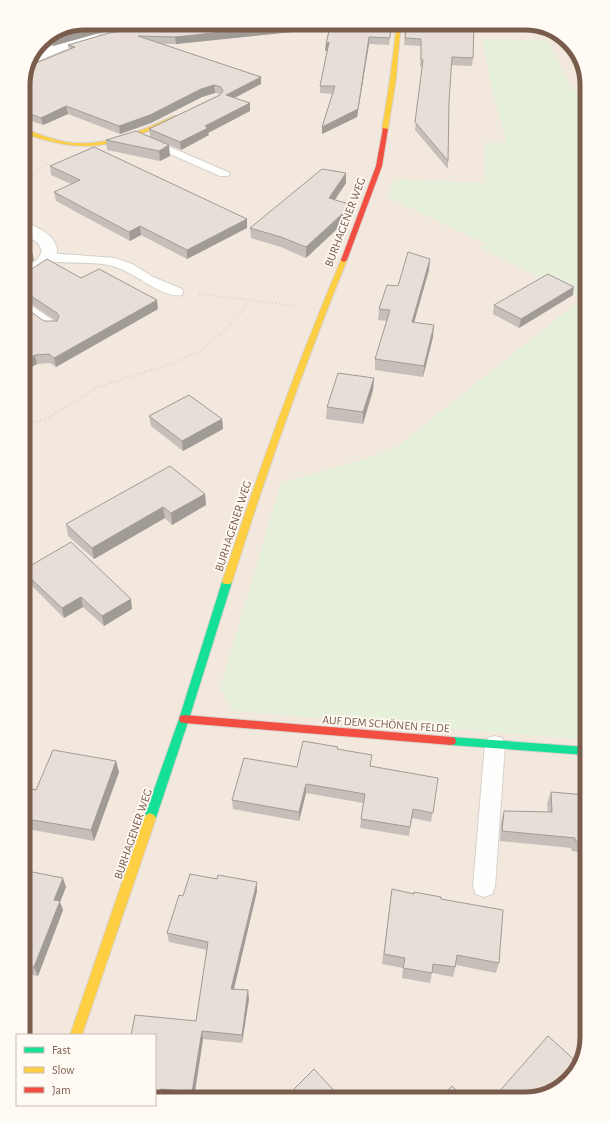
<svg xmlns="http://www.w3.org/2000/svg" width="610" height="1122" viewBox="0 0 610 1122" font-family="'Alegreya Sans',sans-serif">
	<style>
		.residential { fill: #f2e8de }
		.green { fill: #e7f0db }
		.lines { fill: none; stroke-linecap: round; stroke-linejoin: round }
		.lane-casing { stroke: #d7d1cb; stroke-width: 2 }
		.street-casing { stroke: #d7d1cb; stroke-width: 2 }
		.fast-casing { stroke: #d9d2cb; stroke-width: 2 }
		.slow-casing { stroke: #d9d2cb; stroke-width: 2 }
		.jam-casing { stroke: #d9d2cb; stroke-width: 2 }
		.path-far2 { stroke: #dcd5d0; stroke-width: 1.5; stroke-dasharray: 0.5 1.5; stroke-linecap: butt }
		.path-far1 { stroke: #dcd5d0; stroke-width: 2; stroke-dasharray: 1 2.5; stroke-linecap: butt }
		.path { stroke: #dcd5d0; stroke-width: 2.5; stroke-dasharray: 1 3; stroke-linecap: butt }
		.lane { fill: #fefefd; fill-rule: evenodd }
		.street { fill: #fefefd; fill-rule: evenodd }
		.fast { fill: #16e098; fill-rule: evenodd }
		.slow { fill: #ffcf43; fill-rule: evenodd }
		.jam { fill: #f24e42; fill-rule: evenodd }
		.wall { fill: #c6bfb9 }
		.shaded-wall { fill: #a19b96 }
		.building { fill: #e6ded7; stroke: #a19b96 }
		.labels { text-anchor: middle; stroke-width: 3.5; stroke-linejoin: round; paint-order: stroke }
		.street-label { font-size: 12px; fill: #7a5c4d; stroke: #fffaf3 }
		.rim { fill: none; stroke: #7a5c4d; stroke-width: 5 }
	</style>
	<rect width="100%" height="100%" fill="#f9f5f0"/>
	<polygon class="residential" points="85,23 529,23 563,36 582,61 582,90 573,90 548,41 493,94 507,143 485,143 485,183 394,179 487,244 480,248 582,299 398,446 368,458 586,740 587,1037 577,1071 549,1094 155,1098 155,1035 28,1035 23,81 41,41"/>
	<polygon class="green" points="482,39 548,41 573,90 582,90 586,740 233,711 220,688 281,483 368,458 398,446 582,299 480,248 486,244 388,197 394,179 485,183 485,143 507,143 493,94"/>
	<g class="lines">
		<g class="lane-casing">
			<g id="lane">
				<polygon points="149,138 228,172 230,174 228,176 220,176 145,143 144,141 145,139"/>
				<path d="M48,253L115,258L132,264L153,277L182,289L183,292L182,295C165,299 138,276 123,270C99,258 69,266 44,260L42,257L44,254Z"/>
				<polygon points="24,303 29,304 57,323 59,326 57,329 47,329 24,313"/>
				<polygon points="495,736 502,738 505,744 495,887 492,894 484,897 476,894 473,887 485,744 488,738"/>
			</g>
		</g>
		<g class="street-casing">
			<g id="street">
				<polygon points="97,34 101,35 103,38 101,41 64,50 38,61 32,61 36,53 56,44"/>
				<path d="M24,222C35,225 56,236 57,249C59,263 35,277 24,280V268L38,259L42,251L38,243L24,233Z"/>
			</g>
		</g>
		<g class="fast-casing">
			<g id="fast">
				<polygon points="227,579 232,582 189,719 156,818 154,821 150,823 146,821 144,818 179,719 222,582"/>
				<polygon points="451,737 586,747 586,755 451,745 447,744 446,741 447,738"/>
			</g>
		</g>
		<g class="slow-casing">
			<g id="slow">
				<polygon points="397,23 401,23 396,79 388,129 385,131 382,129 390,79"/>
				<path d="M174,116L179,117C171,124 158,127 148,131C101,151 71,150 23,133V129C37,133 50,139 65,142C104,148 139,132 174,116Z"/>
				<path d="M344,258L347,260C304,366 266,473 232,582L230,584H224L222,582C258,473 296,366 341,260Z"/>
				<polygon points="150,813 154,815 156,818 82,1035 70,1035 144,818 146,815"/>
			</g>
		</g>
		<g class="jam-casing">
			<g id="jam">
				<polygon points="383,128 388,129 382,166 347,260 344,262 342,261 341,260 376,166"/>
				<polygon points="184,715 451,737 455,738 456,741 455,744 451,745 184,723 180,722 179,719 180,716"/>
			</g>
		</g>
		<polyline class="path-far2" points="24,179 50,162"/>
		<g class="path-far1">
			<polyline points="24,179 26,178"/>
			<polyline points="199,294 297,306"/>
			<polyline points="56,413 98,387 173,363 200,351 227,328 243,310 248,301"/>
		</g>
		<polyline class="path" points="25,424 48,418 58,412"/>
		<use href="#lane" class="lane"/>
		<use href="#street" class="street"/>
		<use href="#fast" class="fast"/>
		<use href="#slow" class="slow"/>
		<use href="#jam" class="jam"/>
	</g>
	<g class="wall">
		<polygon points="85,23 148,24 99,33 53,46 41,41"/>
		<polygon points="174,23 392,23 389,45 369,44 357,117 322,134 322,127 333,94 320,93 320,86 327,50 325,51 326,44 329,28 176,44 161,44 261,77 261,84 235,98 250,103 250,111 210,132 208,133 209,135 181,150 150,137 149,129 221,94 215,93 202,97 151,123 120,134 68,114 43,125 23,118 23,81 69,50 68,45"/>
		<polygon points="406,23 473,58 472,66 451,65 449,102 448,161 448,169 415,130 422,67 420,67 421,46 404,45"/>
		<polygon points="136,131 170,156 160,161 107,150 106,140"/>
		<polygon points="50,166 247,228 187,259 141,235 130,241 56,201 54,192 71,184 51,175"/>
		<polygon points="346,173 346,183 335,200 352,205 352,215 306,258 281,247 251,238 250,228"/>
		<polygon points="430,259 429,270 414,323 433,337 423,377 375,370 375,359 387,321 378,320 379,309 398,286"/>
		<polygon points="24,272 81,278 158,309 56,367 50,363 37,364 30,368 24,364 24,307 44,321 56,321 30,303 24,302"/>
		<polygon points="573,295 519,328 493,314 494,305"/>
		<polygon points="374,378 373,390 363,424 326,419 327,407"/>
		<polygon points="149,416 222,419 223,429 183,451 151,426"/>
		<polygon points="205,494 206,505 172,525 165,518 94,559 68,536 66,524"/>
		<polygon points="25,569 132,609 104,626 83,607 64,618 26,580"/>
		<polygon points="338,749 371,767 438,778 431,822 412,818 409,836 360,828 361,819 363,803 306,793 299,821 233,809 232,800 297,767"/>
		<polygon points="116,761 119,772 94,841 27,829 27,790 36,790"/>
		<polygon points="551,792 585,795 586,792 586,853 572,851 571,848 500,841 501,822 504,811 548,812 547,803"/>
		<polygon points="27,871 66,887 60,902 63,910 38,976 27,974"/>
		<polygon points="392,889 441,899 499,963 496,973 456,965 453,977 432,973 430,983 402,978 403,968 382,964"/>
		<polygon points="257,891 234,989 249,999 242,1043 203,1039 194,1098 175,1098 163,1097 162,1098 155,1098 155,1035 196,1021 207,950 169,942 167,933 183,896"/>
	</g>
	<g class="shaded-wall">
		<polygon points="115,23 154,23 99,33 53,46 52,39 98,26"/>
		<polygon points="307,23 331,23 331,28 176,44 175,37"/>
		<polygon points="369,37 369,44 357,117 322,134 322,127"/>
		<polygon points="329,42 329,50 325,51 326,44"/>
		<polygon points="261,77 261,84 226,102 226,95"/>
		<polygon points="214,85 215,93 202,97 151,123 120,134 119,126 201,89"/>
		<polygon points="250,103 250,111 210,132 208,133 209,135 181,150 180,142 209,124"/>
		<polygon points="66,106 68,114 43,125 41,118"/>
		<polygon points="169,145 170,156 160,161 159,151"/>
		<polygon points="346,173 346,183 329,208 329,198"/>
		<polygon points="352,205 352,215 306,258 306,247"/>
		<polygon points="247,219 247,228 187,259 187,250"/>
		<polygon points="140,226 141,235 130,241 129,232"/>
		<polygon points="31,246 34,260 24,267 24,257 27,248"/>
		<polygon points="430,259 429,270 411,333 412,322"/>
		<polygon points="574,287 573,295 519,328 521,319"/>
		<polygon points="157,300 158,309 56,367 54,358"/>
		<polygon points="434,325 433,337 423,377 424,366"/>
		<polygon points="35,355 37,364 30,368 28,359"/>
		<polygon points="374,378 373,390 363,424 363,412"/>
		<polygon points="222,419 223,429 183,451 182,441"/>
		<polygon points="205,494 206,505 172,525 171,513"/>
		<polygon points="163,507 165,518 94,559 92,548"/>
		<polygon points="81,597 83,607 64,618 62,608"/>
		<polygon points="131,599 132,609 104,626 102,616"/>
		<polygon points="116,761 119,772 94,841 91,830"/>
		<polygon points="306,784 306,793 299,821 299,812"/>
		<polygon points="63,878 66,887 60,902 63,910 38,976 34,967 54,900"/>
		<polygon points="257,882 257,891 232,997 231,989"/>
		<polygon points="248,990 249,999 242,1043 242,1035"/>
		<polygon points="202,1031 203,1039 194,1098 193,1098 192,1092"/>
		<polygon points="161,1089 163,1097 162,1098 160,1098 159,1095"/>
	</g>
	<g class="building">
		<polygon points="85,23 115,23 98,26 52,39 49,38"/>
		<polygon points="174,23 307,23 175,37 138,36 261,77 226,95 250,103 209,124 205,126 208,128 180,142 149,129 220,95 223,91 221,87 214,85 201,89 150,115 119,126 66,106 41,118 23,111 23,81 31,65 75,47 68,45 109,33"/>
		<polygon points="331,23 391,23 390,38 369,37 358,109 322,127 335,86 320,86 329,42 326,44"/>
		<polygon points="406,23 474,23 473,58 452,57 449,102 448,161 415,122 423,60 421,59 421,39 405,38"/>
		<polygon points="136,131 169,145 159,151 106,140"/>
		<polygon points="94,147 247,219 187,250 140,226 129,232 54,192 80,180 50,166"/>
		<polygon points="322,169 346,173 329,198 352,205 306,247 281,237 250,228"/>
		<polygon points="24,242 31,246 27,248 32,251 24,257"/>
		<polygon points="408,252 430,259 412,322 434,325 424,366 375,359 390,310 379,309 387,285 398,286"/>
		<polygon points="47,259 81,278 99,269 157,300 54,358 49,354 35,355 28,359 24,356 24,307 44,321 57,321 59,316 57,313 28,294 24,293 24,272 33,268"/>
		<polygon points="548,274 574,287 521,319 494,305"/>
		<polygon points="338,373 374,378 363,412 327,407"/>
		<polygon points="189,395 222,419 182,441 149,416"/>
		<polygon points="170,466 205,494 171,513 163,507 92,548 66,524"/>
		<polygon points="71,542 131,599 102,616 81,597 62,608 25,573 25,569"/>
		<polygon points="303,741 338,747 337,749 372,755 370,766 438,778 433,813 413,809 410,827 361,819 365,794 306,784 299,812 232,800 244,758 297,767"/>
		<polygon points="53,750 116,761 91,830 27,819 27,788 36,790"/>
		<polygon points="551,792 586,795 586,842 575,841 575,838 502,831 504,811 552,812"/>
		<polygon points="27,871 63,878 54,900 60,901 34,967 27,966"/>
		<polygon points="190,874 217,879 218,875 257,882 231,989 248,990 242,1035 202,1031 192,1092 161,1089 159,1095 155,1094 155,1035 131,1035 135,1015 196,1021 208,942 167,933 179,895 183,896"/>
		<polygon points="392,889 414,894 414,892 441,897 441,899 503,910 499,963 457,955 455,967 433,964 432,973 403,968 405,958 384,954"/>
		<polygon points="548,1036 579,1064 577,1071 549,1094 498,1095 497,1094"/>
		<polygon points="314,1069 339,1096 286,1097"/>
		<polygon points="452,1086 461,1095 443,1095"/>
	</g>
	<g class="labels">
		<g class="street-label">
			<text transform="translate(345 222) rotate(-69)" y="4">BURHAGENER WEG</text>
			<text transform="translate(233 526) rotate(-72)" y="4">BURHAGENER WEG</text>
			<text transform="translate(386 724) rotate(4)" y="4">AUF DEM SCHÖNEN FELDE</text>
			<text transform="translate(133 834) rotate(-71)" y="4">BURHAGENER WEG</text>
		</g>
	</g>
	<path d="M0 0H610V1122H0ZM85 30H525A55 55 0 0 1 580 85V1037A55 55 0 0 1 525 1092H85A55 55 0 0 1 30 1037V85A55 55 0 0 1 85 30Z" fill="#fffaf3" fill-rule="evenodd"/>
	<path class="rim" d="M85 30H525A55 55 0 0 1 580 85V1037A55 55 0 0 1 525 1092H85A55 55 0 0 1 30 1037V85A55 55 0 0 1 85 30Z"/>
	<rect x="16" y="1034" width="140" height="72" fill="#fffaf3" stroke="#cabbb1"/>
	<rect x="24" y="1047" width="20" height="6" fill="#16e098" stroke="#cabbb1"/>
	<text x="52" y="1054" font-size="12" fill="#7a5c4d">Fast</text>
	<rect x="24" y="1067" width="20" height="6" fill="#ffcf43" stroke="#cabbb1"/>
	<text x="52" y="1074" font-size="12" fill="#7a5c4d">Slow</text>
	<rect x="24" y="1087" width="20" height="6" fill="#f24e42" stroke="#cabbb1"/>
	<text x="52" y="1094" font-size="12" fill="#7a5c4d">Jam</text>
</svg>
